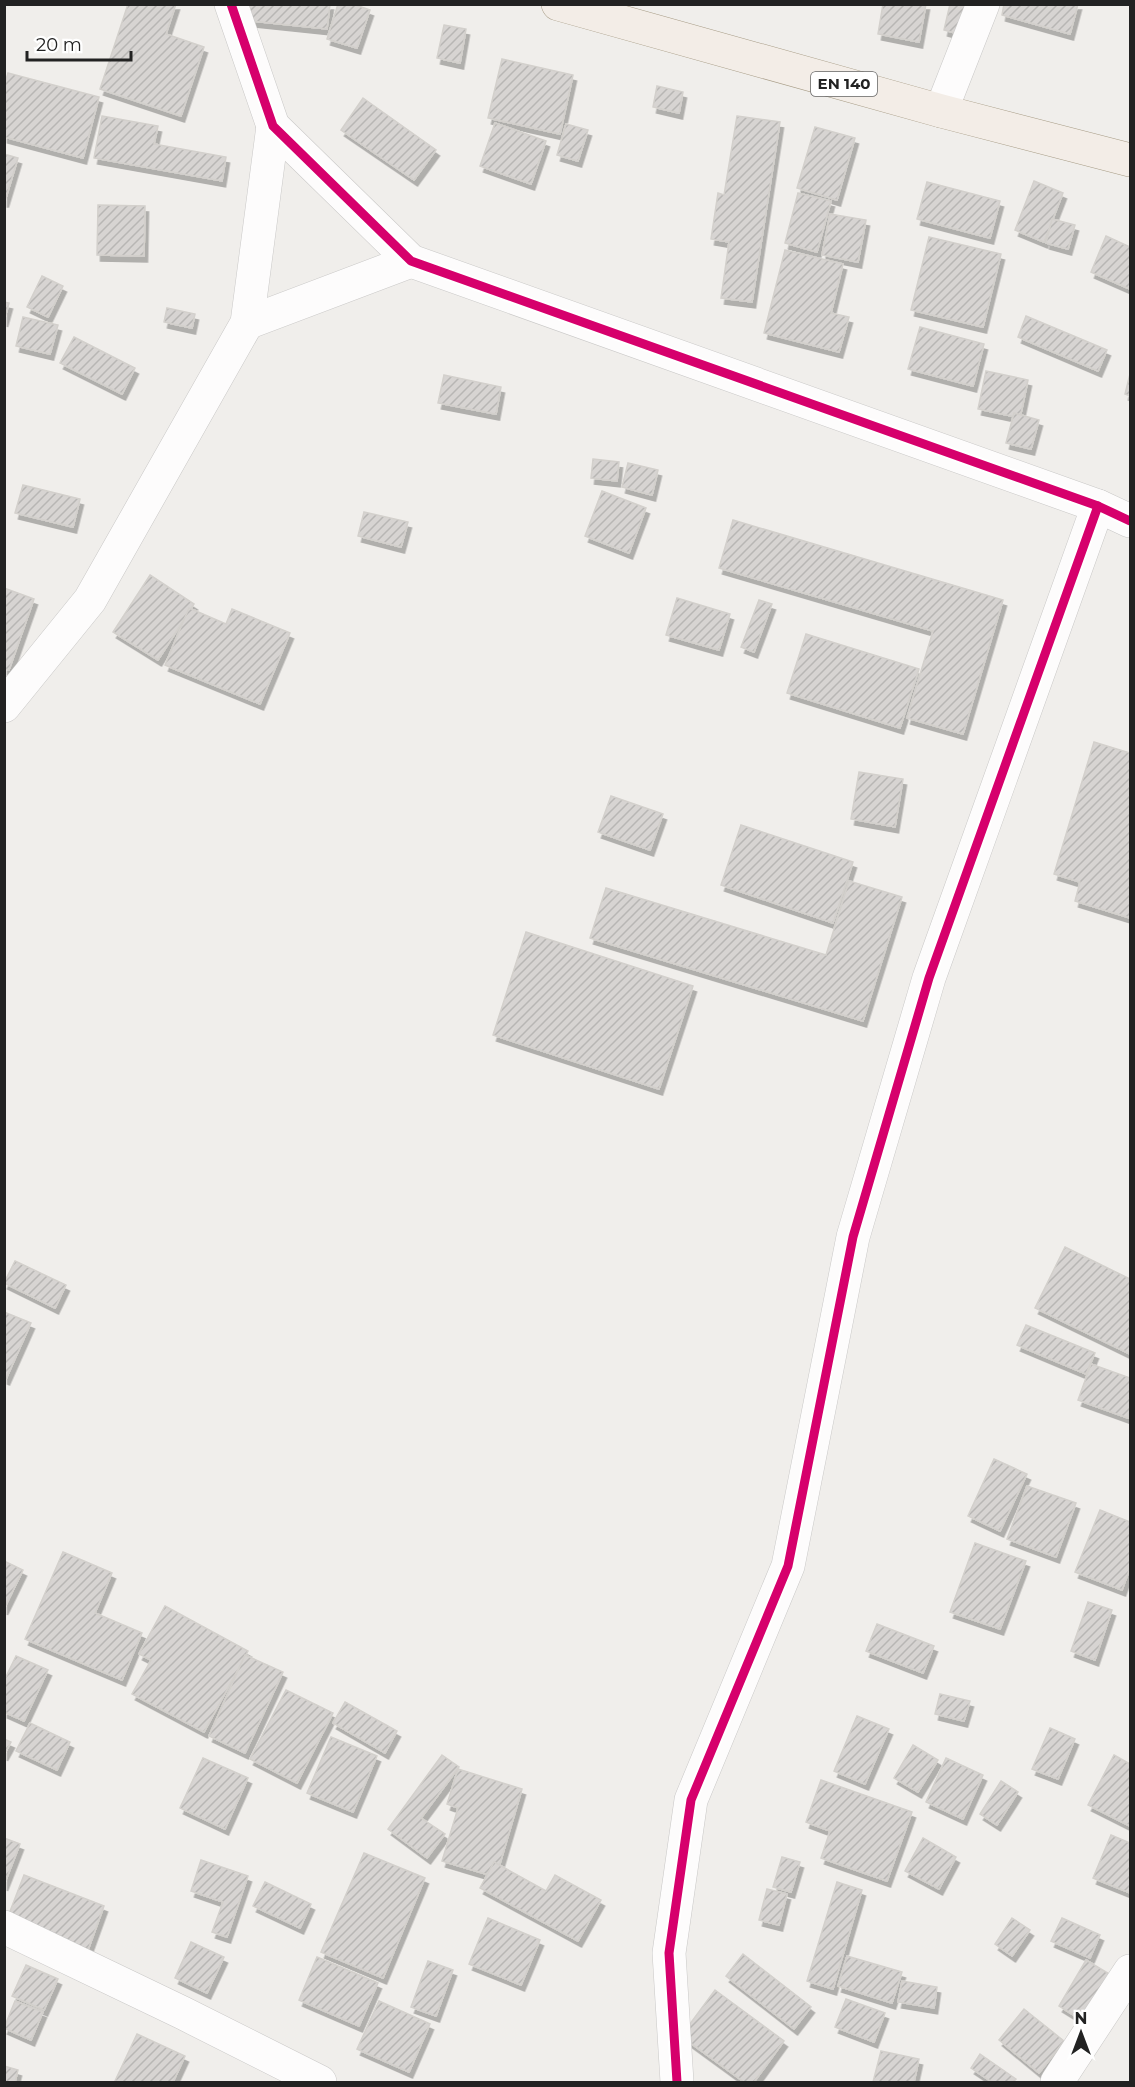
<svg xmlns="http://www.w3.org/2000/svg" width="1135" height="2087" viewBox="0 0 1135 2087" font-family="Montserrat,sans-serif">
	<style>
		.building { fill: url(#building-hatch); stroke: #d3d0cc; stroke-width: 1.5; filter: url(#shadow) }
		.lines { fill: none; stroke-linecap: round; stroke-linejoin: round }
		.minor-casing { stroke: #c9c8c7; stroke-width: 34 }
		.major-casing { stroke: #a79c86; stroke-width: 34 }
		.minor { stroke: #fdfcfc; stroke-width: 33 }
		.major { stroke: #f3ede7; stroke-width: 33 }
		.cycleway-casing { stroke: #fff; stroke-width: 13 }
		.cycleway { stroke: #d6006c; stroke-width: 9 }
		.labels { text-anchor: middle; stroke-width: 5; stroke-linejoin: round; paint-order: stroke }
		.shield { fill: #fff; stroke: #646464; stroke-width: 1.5 }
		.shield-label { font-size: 15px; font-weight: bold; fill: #222 }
	</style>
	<defs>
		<pattern id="building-hatch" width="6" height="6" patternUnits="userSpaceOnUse" patternTransform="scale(1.5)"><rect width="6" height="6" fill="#d7d4d2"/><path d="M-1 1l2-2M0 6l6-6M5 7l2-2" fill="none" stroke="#b8b6b4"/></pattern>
		<filter id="shadow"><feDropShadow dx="3.5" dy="6" stdDeviation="0" flood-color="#0004"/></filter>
	</defs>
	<rect width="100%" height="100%" fill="#f0eeeb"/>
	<g class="building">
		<polygon points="128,4 176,4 166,34 204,47 181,116 100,89"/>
		<polygon points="245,4 330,4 327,29 243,20"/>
		<polygon points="338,4 353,4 370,10 357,48 327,39"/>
		<polygon points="883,4 926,4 919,42 878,34"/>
		<polygon points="950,4 974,4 966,36 944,30"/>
		<polygon points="1004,4 1078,4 1070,34 1002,15"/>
		<polygon points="444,25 466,29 460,63 437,58"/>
		<polygon points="502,59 573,75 560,134 488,118"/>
		<polygon points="8,73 99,97 83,158 4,137 4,86"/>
		<polygon points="657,86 683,92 679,113 653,107"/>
		<polygon points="363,98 436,150 414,180 341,130"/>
		<polygon points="102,116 158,126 154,144 226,157 222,181 94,158"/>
		<polygon points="737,116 780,122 752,302 721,298 729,242 711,239 718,193 724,195"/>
		<polygon points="495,123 546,141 531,184 480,166"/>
		<polygon points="566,124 588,130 578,161 557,155"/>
		<polygon points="815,127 855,138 837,200 797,188"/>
		<polygon points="4,154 18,158 5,201 4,201"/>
		<polygon points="1034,181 1063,193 1044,242 1015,230"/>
		<polygon points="927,182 1000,201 990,238 917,219"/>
		<polygon points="798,193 831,201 817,252 785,243"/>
		<polygon points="98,205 145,206 144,256 97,255"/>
		<polygon points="830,214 866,220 858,262 822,255"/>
		<polygon points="1052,219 1075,225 1068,249 1046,243"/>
		<polygon points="1106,236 1130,247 1130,289 1091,272"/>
		<polygon points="929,237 1001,254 983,327 911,310"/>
		<polygon points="785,250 843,264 831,313 849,317 839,352 764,333"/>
		<polygon points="42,276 63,286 48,317 27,307"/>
		<polygon points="4,302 9,303 4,321"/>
		<polygon points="167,308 195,314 192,328 164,322"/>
		<polygon points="1026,316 1107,350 1098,371 1018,337"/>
		<polygon points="23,317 58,325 50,354 16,346"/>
		<polygon points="920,327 984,344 973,386 908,369"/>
		<polygon points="74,337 135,368 122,394 60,363"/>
		<polygon points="986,371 1028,380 1020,418 978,409"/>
		<polygon points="1130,374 1130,396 1125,394"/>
		<polygon points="444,375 501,387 496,414 438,403"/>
		<polygon points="1014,413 1039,420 1031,449 1006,443"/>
		<polygon points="593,459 619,462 617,481 591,478"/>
		<polygon points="628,463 658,470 652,495 622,487"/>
		<polygon points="23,485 80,499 73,527 15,513"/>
		<polygon points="602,491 646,508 629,553 585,536"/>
		<polygon points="364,512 408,522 401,547 358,536"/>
		<polygon points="733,520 1003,600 963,734 907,718 933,631 719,568"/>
		<polygon points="150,575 194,604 158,660 113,632"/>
		<polygon points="4,588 34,599 9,670 4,669"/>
		<polygon points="677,598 730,614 719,650 666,635"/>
		<polygon points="759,600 772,604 754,652 741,647"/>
		<polygon points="189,608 226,624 232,609 290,633 260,704 165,665"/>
		<polygon points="806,634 919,669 900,728 787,693"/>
		<polygon points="1094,742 1130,753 1130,918 1075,901 1080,882 1054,874"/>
		<polygon points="859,772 903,779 895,827 851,819"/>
		<polygon points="611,796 663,814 650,850 598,832"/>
		<polygon points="741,825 853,862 833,923 721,885"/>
		<polygon points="849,881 902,897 863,1021 590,938 606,888 826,955"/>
		<polygon points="526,932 693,986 659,1089 493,1035"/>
		<polygon points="1065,1247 1130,1279 1130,1354 1035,1308"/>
		<polygon points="15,1261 66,1285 55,1308 4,1283"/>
		<polygon points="4,1312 31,1323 6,1379 4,1378"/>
		<polygon points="1026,1325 1095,1353 1086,1374 1017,1345"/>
		<polygon points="1091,1364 1130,1378 1130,1411 1128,1418 1078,1400"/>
		<polygon points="994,1459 1027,1474 1000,1531 968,1516"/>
		<polygon points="1027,1486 1076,1503 1056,1557 1007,1539"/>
		<polygon points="1100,1510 1130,1522 1130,1568 1122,1590 1075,1572"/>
		<polygon points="975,1543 1026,1561 1000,1629 950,1612"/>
		<polygon points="63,1552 112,1573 95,1613 142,1633 122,1680 25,1639"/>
		<polygon points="4,1561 23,1570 4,1609"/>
		<polygon points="1088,1602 1112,1610 1095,1660 1071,1651"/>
		<polygon points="165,1606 248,1651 204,1732 132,1694 151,1660 139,1654"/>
		<polygon points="877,1624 934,1646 923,1673 866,1651"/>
		<polygon points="245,1655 283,1672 245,1753 209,1736"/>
		<polygon points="16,1656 48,1670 24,1721 4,1712 4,1681"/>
		<polygon points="286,1690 333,1713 297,1783 250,1759"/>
		<polygon points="940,1694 970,1701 964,1721 935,1714"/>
		<polygon points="345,1702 397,1731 385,1753 333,1723"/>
		<polygon points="857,1716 889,1729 865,1784 834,1771"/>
		<polygon points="30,1723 70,1742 57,1770 16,1751"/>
		<polygon points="1050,1728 1075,1739 1058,1779 1032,1769"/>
		<polygon points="331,1737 377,1756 353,1812 307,1793"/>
		<polygon points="4,1739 11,1742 4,1755"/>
		<polygon points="913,1745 938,1760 918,1792 894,1778"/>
		<polygon points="442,1755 459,1767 421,1818 445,1834 427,1858 388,1829"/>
		<polygon points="1114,1755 1130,1764 1130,1826 1088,1805"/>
		<polygon points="203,1758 248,1778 225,1829 180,1808"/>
		<polygon points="946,1758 983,1775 963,1819 926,1802"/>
		<polygon points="458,1769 522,1789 496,1877 442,1861 458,1808 447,1804"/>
		<polygon points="821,1780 912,1812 887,1881 821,1858 830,1831 806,1822"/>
		<polygon points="1001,1781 1018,1792 997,1825 980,1814"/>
		<polygon points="1111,1835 1130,1843 1130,1893 1093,1878"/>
		<polygon points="4,1838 20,1844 4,1885"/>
		<polygon points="923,1838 956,1857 939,1889 905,1871"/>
		<polygon points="364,1853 425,1878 383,1978 321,1952"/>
		<polygon points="782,1857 800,1862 791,1892 773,1887"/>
		<polygon points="201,1860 248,1876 227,1937 212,1932 223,1902 191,1891"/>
		<polygon points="494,1862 546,1891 555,1875 601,1900 578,1941 480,1888"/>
		<polygon points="24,1875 104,1906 88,1950 7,1919"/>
		<polygon points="265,1882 311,1904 300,1928 253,1906"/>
		<polygon points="837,1882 862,1890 833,1989 807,1981"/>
		<polygon points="767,1889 787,1894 779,1925 759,1920"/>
		<polygon points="488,1918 540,1940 521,1985 469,1964"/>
		<polygon points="1012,1918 1030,1930 1012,1956 995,1944"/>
		<polygon points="1062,1918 1100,1935 1090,1958 1051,1941"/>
		<polygon points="191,1942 224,1957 207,1993 175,1978"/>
		<polygon points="743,1954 811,2007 794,2029 726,1976"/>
		<polygon points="847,1956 902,1972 892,2003 838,1986"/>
		<polygon points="317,1957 378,1983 359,2026 299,2000"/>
		<polygon points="1086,1960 1111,1975 1083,2021 1059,2006"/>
		<polygon points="428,1961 453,1970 436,2016 411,2007"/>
		<polygon points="26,1965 58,1979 44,2010 12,1996"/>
		<polygon points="902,1981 937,1987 934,2008 898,2002"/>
		<polygon points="715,1990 784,2041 754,2082 744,2082 681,2036"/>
		<polygon points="846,1999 885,2013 874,2042 835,2027"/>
		<polygon points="15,2001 43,2012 31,2040 4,2028"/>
		<polygon points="379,2001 430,2024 409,2072 357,2049"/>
		<polygon points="1024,2009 1064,2041 1039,2073 999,2040"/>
		<polygon points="137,2034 185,2056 173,2082 120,2082 115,2081"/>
		<polygon points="881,2051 919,2059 914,2082 873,2082"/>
		<polygon points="980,2054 1016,2079 1013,2082 992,2082 971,2068"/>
		<polygon points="4,2066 18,2070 15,2082 4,2082"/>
	</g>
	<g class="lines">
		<g class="minor-casing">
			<g id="minor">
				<polyline points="231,4 273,126 411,261 1098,506 1130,521"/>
				<polyline points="941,111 983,4"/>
				<polyline points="247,323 411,261"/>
				<polyline points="4,706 90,600 247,323 273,126"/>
				<polyline points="4,1927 183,2013 320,2082"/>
				<polyline points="677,2082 669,1953 691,1800 788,1566 853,1237 929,978 1098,506"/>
				<polyline points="1057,2082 1130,1971"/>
			</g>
		</g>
		<g class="major-casing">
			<polyline id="major" points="558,4 941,111 1130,160"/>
		</g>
		<use href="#minor" class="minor"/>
		<use href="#major" class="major"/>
		<g class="cycleway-casing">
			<g id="cycleway">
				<polyline points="231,4 273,126 411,261 1098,506 1130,521"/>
				<polyline points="677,2082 669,1953 691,1800 788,1566 853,1237 929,978 1098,506"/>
			</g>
		</g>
		<use href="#cycleway" class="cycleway"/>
	</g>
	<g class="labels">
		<rect class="shield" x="811" y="72" width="66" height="24" rx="4.5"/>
		<g class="shield-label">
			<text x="844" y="89">EN 140</text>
		</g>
	</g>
	<rect width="1135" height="2087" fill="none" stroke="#222222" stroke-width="12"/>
	<g transform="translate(1081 2033)" stroke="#ffffff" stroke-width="4.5" paint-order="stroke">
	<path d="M0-4.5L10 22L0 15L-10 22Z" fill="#222222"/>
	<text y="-9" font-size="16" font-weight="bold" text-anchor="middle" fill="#222222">N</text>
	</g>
	<path d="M27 51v9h104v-9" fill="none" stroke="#222222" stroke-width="3"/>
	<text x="36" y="51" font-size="18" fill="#222222" stroke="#ffffff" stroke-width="4.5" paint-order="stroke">20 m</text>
</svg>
